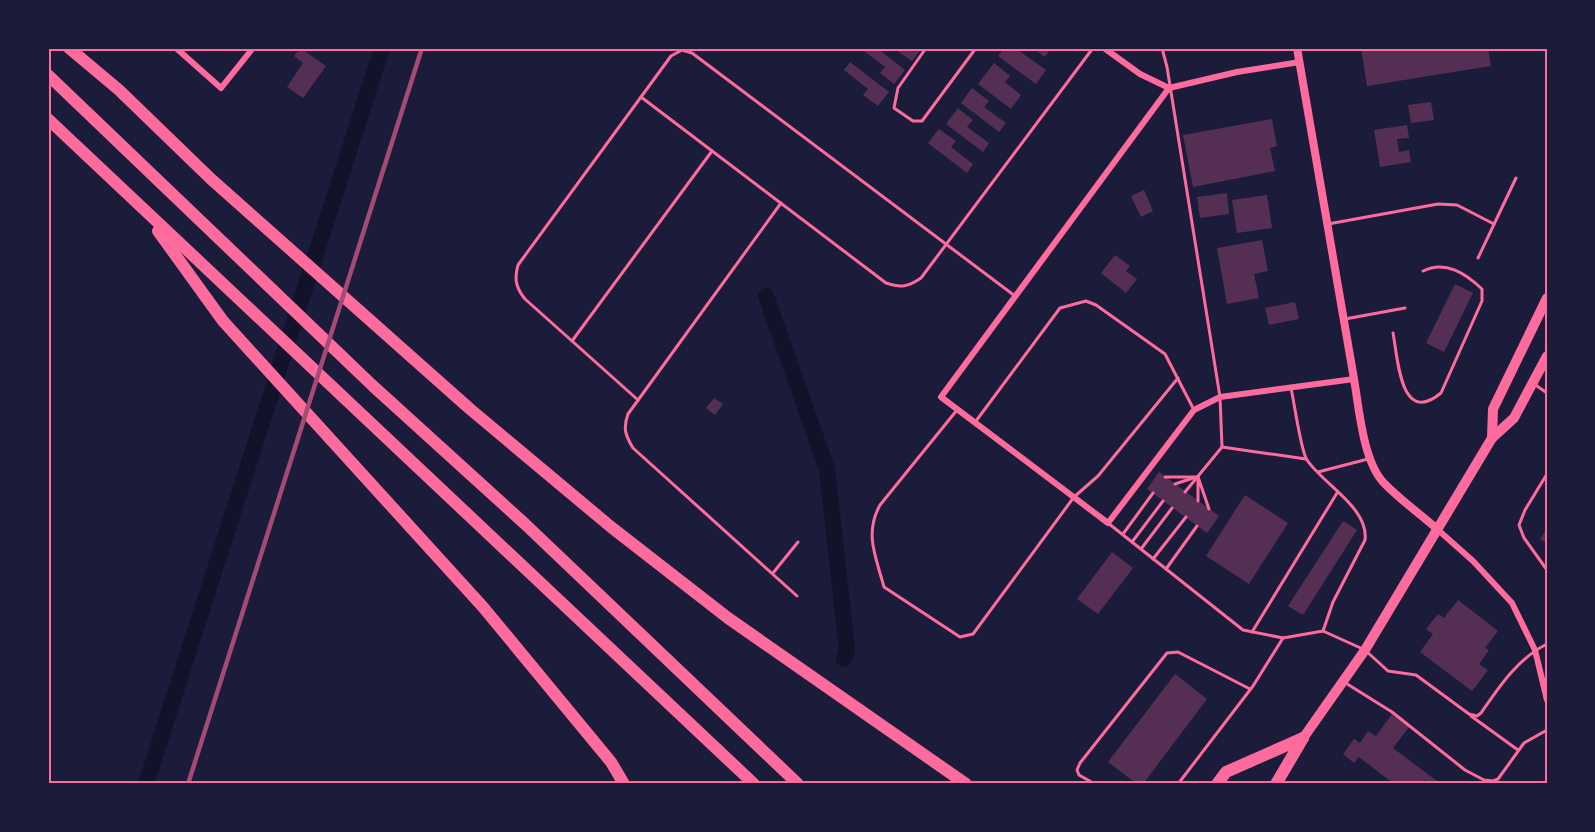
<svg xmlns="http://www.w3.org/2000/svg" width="1595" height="832" viewBox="0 0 1595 832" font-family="'Sofia Sans Condensed',sans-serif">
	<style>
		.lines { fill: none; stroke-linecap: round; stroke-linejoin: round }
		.canal { stroke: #12122b; stroke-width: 16 }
		.building { fill: #542f53 }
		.service { stroke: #ff6b9d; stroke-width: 3 }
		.minor { stroke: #ff6b9d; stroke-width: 6 }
		.tertiary { stroke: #ff6b9d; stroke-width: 8 }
		.primary { stroke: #ff6b9d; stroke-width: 10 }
		.motorway { stroke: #ff6b9d; stroke-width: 12 }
		.rail { stroke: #a44b75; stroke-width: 4.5 }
		.neatline { fill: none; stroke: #ff6b9d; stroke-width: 2 }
	</style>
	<rect width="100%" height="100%" fill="#1b1b3a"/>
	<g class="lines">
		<g class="canal">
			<polyline points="766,296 827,469 847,649 844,659"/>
			<polyline points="146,784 382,48"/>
		</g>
	</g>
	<g class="building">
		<polygon points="300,48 326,66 303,98 287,87 303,63 294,56"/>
		<polygon points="860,48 877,48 905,70 894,84 880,73 885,67"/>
		<polygon points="897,48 922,48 912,61 896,50"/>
		<polygon points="1004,48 1015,48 1046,70 1036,84 998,56"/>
		<polygon points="1033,48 1051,48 1045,57"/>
		<polygon points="1361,48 1488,48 1491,66 1367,86"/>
		<polygon points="850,62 889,92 878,106 863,95 868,89 844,70"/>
		<polygon points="994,63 1010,76 1005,82 1021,95 1011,109 978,84"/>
		<polygon points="972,88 989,101 984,107 1006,123 999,132 961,103"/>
		<polygon points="1431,102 1434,120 1411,123 1408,105"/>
		<polygon points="958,108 973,120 967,127 989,143 983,152 946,124"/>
		<polygon points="1272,119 1277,146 1270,148 1275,171 1193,187 1183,135"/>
		<polygon points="1407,125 1409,138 1397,139 1399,152 1409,150 1411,162 1380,167 1374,130"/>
		<polygon points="939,129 956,141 951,147 973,164 967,173 928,143"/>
		<polygon points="1144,190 1153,211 1141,217 1131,196"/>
		<polygon points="1227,193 1229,214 1200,218 1197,197"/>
		<polygon points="1267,195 1272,228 1237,233 1232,200"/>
		<polygon points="1262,240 1268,271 1254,274 1259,298 1227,304 1217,248"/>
		<polygon points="1115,255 1130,266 1126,271 1137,279 1126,293 1101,273"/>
		<polygon points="1455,284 1473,293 1444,352 1426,343"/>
		<polygon points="1295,302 1299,319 1269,325 1265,308"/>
		<polygon points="714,398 723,404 715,415 706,408"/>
		<polygon points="1159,472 1219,516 1207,533 1147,489"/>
		<polygon points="1245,495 1288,523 1249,584 1206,556"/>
		<polygon points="1343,521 1357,530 1303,615 1288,606"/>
		<polygon points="1547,529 1547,543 1540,539"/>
		<polygon points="1112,552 1133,568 1098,614 1077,599"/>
		<polygon points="1458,600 1498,631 1485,648 1489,650 1479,664 1488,670 1472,691 1420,652 1433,634 1426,629 1438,614 1444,618"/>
		<polygon points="1175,674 1207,699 1143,784 1137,784 1108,762"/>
		<polygon points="1392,714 1409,727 1393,748 1441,784 1394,784 1359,757 1354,763 1343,754 1354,739 1360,743 1368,731 1376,736"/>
	</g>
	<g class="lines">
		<g class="service">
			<polyline points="926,48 898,88 894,108 913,121 922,121 976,48"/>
			<polyline points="1162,48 1167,67 1220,397 1222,447 1185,492"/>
			<path d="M641,97L886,283C901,288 908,287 921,278L1093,48"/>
			<path d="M781,203L628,414C623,428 625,435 633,448L797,596"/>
			<polyline points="1328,224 1438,204 1457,205 1494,224"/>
			<polyline points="1478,258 1516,178"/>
			<polyline points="1345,319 1405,308"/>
			<path d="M1393,333C1398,358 1400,427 1441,393L1482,301V289C1465,273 1445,260 1423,271"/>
			<polyline points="572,341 712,151"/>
			<polyline points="1534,384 1547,393"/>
			<path d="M1291,388C1294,401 1301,452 1307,460C1324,485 1369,508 1365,540L1333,602L1323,631"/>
			<path d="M638,400L525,299C516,288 514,279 518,265L671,56L682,50L692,53L1015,296"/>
			<path d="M957,410L880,505C864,534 876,557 884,587L960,637L973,634L1074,497L1098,476L1178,378"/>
			<polyline points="976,421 1060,308 1086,301 1096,305 1165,354 1194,410"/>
			<polyline points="1222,447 1306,459"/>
			<polyline points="1318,472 1368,459"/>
			<polyline points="1547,474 1525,510 1519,525 1524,538 1547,570"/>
			<polyline points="1165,477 1198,477"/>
			<polyline points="1175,484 1193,478"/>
			<polyline points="1198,501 1198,477 1209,509"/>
			<path d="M1108,523L1243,630L1283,638L1323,631L1365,650L1388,671L1416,675L1469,714L1477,716L1481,713C1499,687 1517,659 1547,644"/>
			<polyline points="1123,534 1153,493"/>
			<polyline points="1132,542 1163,501"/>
			<polyline points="1141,549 1172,508"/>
			<polyline points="1153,559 1186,517"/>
			<polyline points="1166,569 1197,526"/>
			<polyline points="773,573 798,542"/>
			<polyline points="1252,632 1337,493"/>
			<polyline points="1344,682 1392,712 1465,770 1484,780 1493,781 1498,779 1524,743 1547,730"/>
			<polyline points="1471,716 1518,750"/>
			<polyline points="1095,784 1079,775 1077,770 1080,763 1167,653 1178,652 1250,689"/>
			<polyline points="1178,784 1253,686 1283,638"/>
		</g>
		<g class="minor">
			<polyline points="176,48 221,88 253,48"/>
			<polyline points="1104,48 1140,74 1169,88 1237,72 1300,62"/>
			<polyline points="1169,88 941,397 1108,523 1194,410 1220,397 1354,379"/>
			<polyline points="1437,529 1473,561 1512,603 1535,650 1547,700"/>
		</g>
		<path class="tertiary" d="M1297,48L1354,379C1359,408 1363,460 1383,482C1399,499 1419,513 1437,529"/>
		<g class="primary">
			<polyline points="1492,438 1493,409 1547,298"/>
			<polyline points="1299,744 1365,650 1492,438 1514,418 1547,356"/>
		</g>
		<g class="motorway">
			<polyline points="69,48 119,90 211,179 470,409 611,527 728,618 966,784"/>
			<polyline points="48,75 373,386 525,524 798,784"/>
			<polyline points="48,119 754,784"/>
			<polyline points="158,231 223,321 483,607 611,762 624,784"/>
			<polyline points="1217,784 1226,772 1303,738"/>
			<polyline points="1276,784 1303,738"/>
		</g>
		<polyline class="rail" points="188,784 422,48"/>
	</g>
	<rect width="1595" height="832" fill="none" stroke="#1b1b3a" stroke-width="99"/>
	<rect x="50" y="50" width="1496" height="732" class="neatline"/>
</svg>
